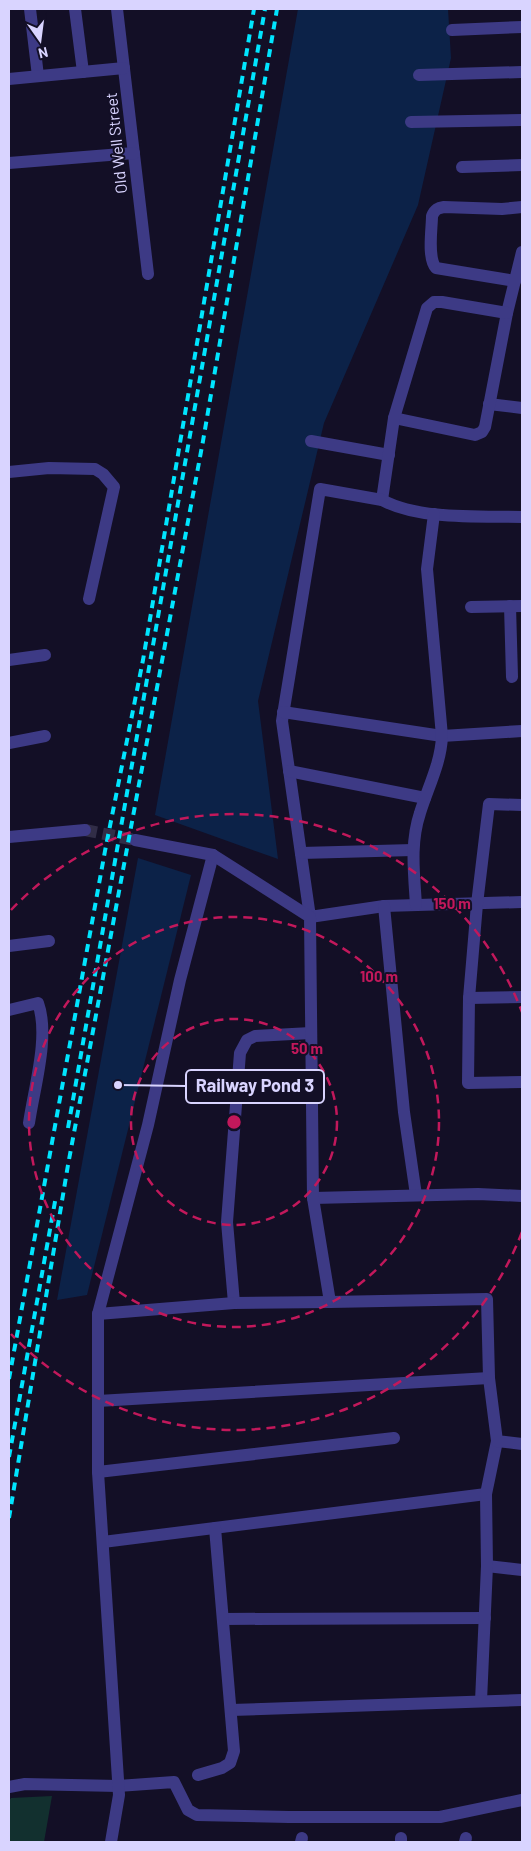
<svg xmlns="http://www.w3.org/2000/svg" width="531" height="1851" viewBox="0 0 531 1851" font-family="Barlow,sans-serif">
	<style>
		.green { fill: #12302f }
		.water { fill: #0c2248 }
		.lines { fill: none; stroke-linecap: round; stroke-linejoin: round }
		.tertiary-tunnel { stroke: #312d47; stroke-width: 12; stroke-dasharray: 12 6; stroke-linecap: butt }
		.minor { stroke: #3d3a85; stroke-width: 12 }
		.tertiary { stroke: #3d3a85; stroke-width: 12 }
		.rail { stroke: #00e5ff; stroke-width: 4; stroke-dasharray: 8 6; stroke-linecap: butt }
		.ring { fill: none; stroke: #c2185b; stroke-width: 2.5; stroke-dasharray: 9 6 }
		.labels { text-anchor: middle; stroke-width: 4; stroke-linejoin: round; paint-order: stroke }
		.street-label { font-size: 16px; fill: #d9d4ff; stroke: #130f26 }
		.centre { fill: #c2185b; stroke: #130f26; stroke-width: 2.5 }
		.ring-label { font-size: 15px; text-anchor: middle; font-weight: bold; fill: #c2185b; stroke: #130f26; stroke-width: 4; stroke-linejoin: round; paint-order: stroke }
		.leader { fill: none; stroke: #d9d4ff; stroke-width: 2 }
		.callout-dot { fill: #d9d4ff; stroke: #130f26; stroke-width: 2 }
		.callout { fill: #130f26; stroke: #d9d4ff; stroke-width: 2 }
		.callout-label { font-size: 18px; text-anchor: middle; font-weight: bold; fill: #d9d4ff }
	</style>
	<rect width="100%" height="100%" fill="#130f26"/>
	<polygon class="green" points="52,1796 44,1842 9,1842 9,1801 11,1798"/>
	<g class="water">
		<polygon points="298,9 448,9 451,58 418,205 324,423 258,701 278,859 155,815"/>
		<polygon points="138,858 191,875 87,1295 57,1300"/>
	</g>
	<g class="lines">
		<polyline class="tertiary-tunnel" points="85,830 135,840"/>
		<g class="minor">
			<polyline points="30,9 38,76"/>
			<polyline points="75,9 83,72"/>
			<polyline points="117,9 148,274"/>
			<polyline points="452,30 522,27"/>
			<polyline points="419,75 522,72"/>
			<polyline points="9,79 124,68"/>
			<polyline points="411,122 522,120"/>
			<polyline points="9,163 134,153"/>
			<polyline points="462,167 522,165"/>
			<path d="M515,281L436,268C427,258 432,229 432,216C435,209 438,208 444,207L502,209L522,207"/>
			<polyline points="489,404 522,408"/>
			<polyline points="394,418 475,435 482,432 485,427 507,313 522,252"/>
			<polyline points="311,441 389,455"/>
			<polyline points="9,472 49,468 95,469 103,474 114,487 89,599"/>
			<polyline points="382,500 394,418 427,308 434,302 442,302 507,313"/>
			<path d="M522,517C480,516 419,520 382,500L320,489L282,721L310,917L384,906L522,902"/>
			<polyline points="510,606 512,677"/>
			<polyline points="471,607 522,606"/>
			<polyline points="9,660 45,655"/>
			<polyline points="283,712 442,736 522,731"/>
			<polyline points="9,743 45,736"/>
			<polyline points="289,771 425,798"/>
			<polyline points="522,805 489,804 477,904 469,998 468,1083 522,1082"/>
			<polyline points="301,853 413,850"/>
			<path d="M416,905C414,873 410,843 420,813C428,787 441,763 442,736L427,569L434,514"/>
			<polyline points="384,906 404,1112 416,1195"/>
			<polyline points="9,946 49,941"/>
			<polyline points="469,998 522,997"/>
			<path d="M9,1010L38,1003C50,1036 34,1088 29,1123"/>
			<polyline points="313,1198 478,1194 522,1196"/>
			<polyline points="234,1303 227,1222 240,1053 247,1040 255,1036 311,1033"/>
			<polyline points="98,1314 234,1303 330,1302"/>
			<polyline points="98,1401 489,1378"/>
			<polyline points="98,1472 394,1438"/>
			<polyline points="103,1542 486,1494"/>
			<polyline points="487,1566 522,1570"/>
			<polyline points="223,1619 485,1618"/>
			<polyline points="481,1701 487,1566 486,1494 497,1441"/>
			<polyline points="231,1710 522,1700"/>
			<polyline points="198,1775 222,1768 230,1763 234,1751 215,1528"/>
			<polyline points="9,1787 25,1784 118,1786 174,1782 188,1810 197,1815 289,1817 440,1817 522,1800"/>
			<polyline points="111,1842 119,1795 98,1472 98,1314 148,1125 180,980 213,855"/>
			<polyline points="301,1842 302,1838"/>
			<polyline points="401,1842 401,1838"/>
			<polyline points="465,1842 466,1838"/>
		</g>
		<g class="tertiary">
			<polyline points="9,837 85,830"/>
			<polyline points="135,840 213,855 310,917 313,1198 330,1302 487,1299 489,1378 497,1441 522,1444"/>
		</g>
		<g class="rail">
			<polyline points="68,1128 265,9"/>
			<polyline points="9,1379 105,851 143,660 254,9"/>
			<polyline points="9,1457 56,1196"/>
			<polyline points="9,1518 68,1165 203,441 277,9"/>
		</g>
	</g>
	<g class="ring">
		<circle cx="234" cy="1122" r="103"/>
		<circle cx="234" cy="1122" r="205"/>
		<path d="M522 1232A308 308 0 0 1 11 1334M11 910A308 308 0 0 1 522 1012"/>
	</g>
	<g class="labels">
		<g class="street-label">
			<text transform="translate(116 143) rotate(-96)" y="6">Old Well Street</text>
		</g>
	</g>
	<circle cx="234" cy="1122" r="8" class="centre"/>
	<g class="ring-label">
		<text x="452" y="909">150 m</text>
		<text x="379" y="982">100 m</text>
		<text x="307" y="1054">50 m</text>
	</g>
	<path class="leader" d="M118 1085L186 1086"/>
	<circle class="callout-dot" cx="118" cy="1085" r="5"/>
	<rect class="callout" x="186" y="1070" width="138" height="33" rx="5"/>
	<g class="callout-label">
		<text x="255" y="1092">Railway Pond 3</text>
	</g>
	<rect width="531" height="1851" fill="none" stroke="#d9d4ff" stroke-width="20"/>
	<g transform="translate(40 40) rotate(166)" stroke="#130f26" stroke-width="4" paint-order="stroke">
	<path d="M0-4L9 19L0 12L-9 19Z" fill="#d9d4ff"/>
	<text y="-8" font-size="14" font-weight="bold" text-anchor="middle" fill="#d9d4ff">N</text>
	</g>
</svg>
